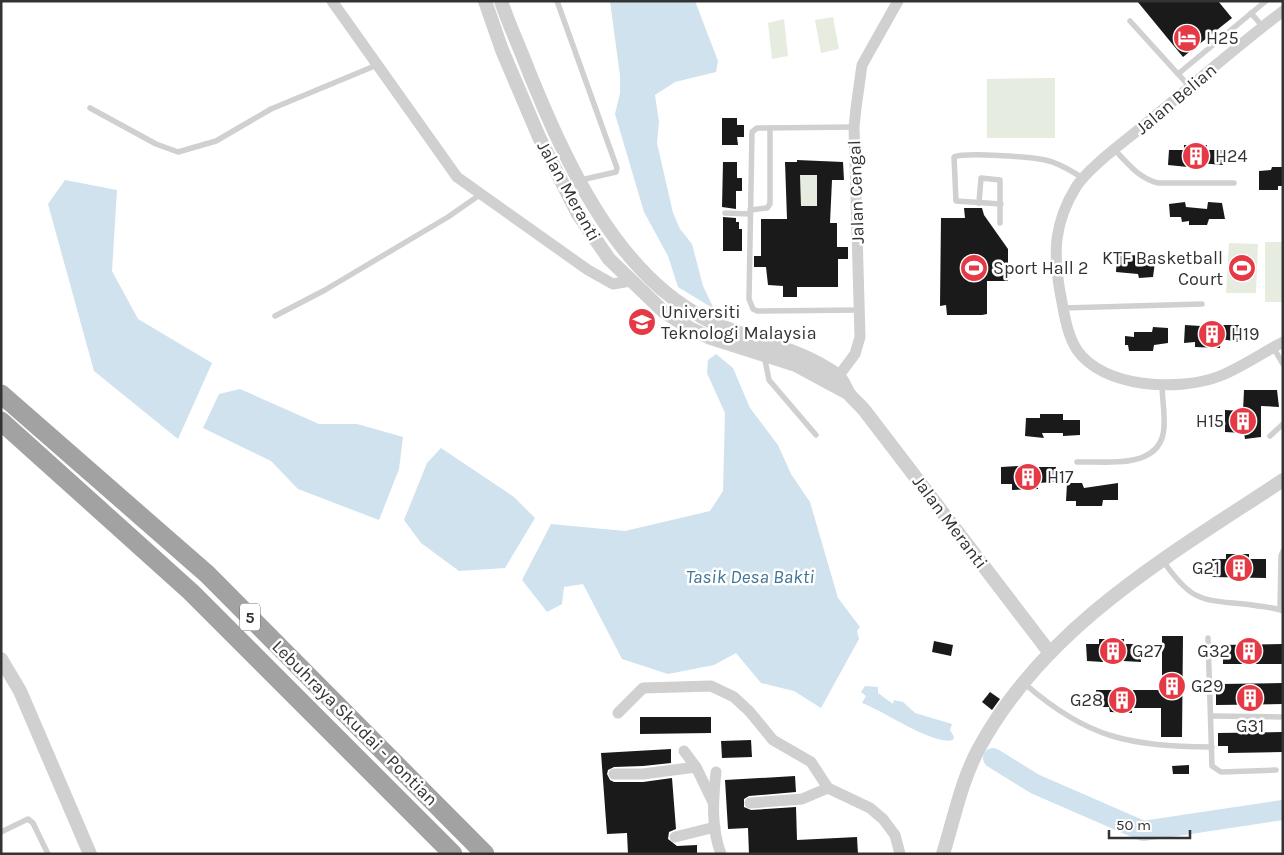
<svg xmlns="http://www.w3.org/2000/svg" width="1284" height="855" viewBox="0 0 1284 855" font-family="Karla,sans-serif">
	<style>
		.green { fill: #e6ecdf }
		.water { fill: #cfe2ee }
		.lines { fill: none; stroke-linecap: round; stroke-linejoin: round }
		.river { stroke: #cfe2ee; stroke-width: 20 }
		.building { fill: #1a1a1a; fill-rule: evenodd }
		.service { stroke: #d0d0d0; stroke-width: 5.5 }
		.minor { stroke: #d0d0d0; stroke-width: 11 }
		.tertiary { stroke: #d0d0d0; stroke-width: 14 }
		.trunk { stroke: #a2a2a2; stroke-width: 19 }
		.labels { text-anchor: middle; stroke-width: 5; stroke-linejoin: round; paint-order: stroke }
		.shield { fill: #fff; stroke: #707070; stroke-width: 1 }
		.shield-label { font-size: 16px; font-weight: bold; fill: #333 }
		.poi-label { font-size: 18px; fill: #333; stroke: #fff; text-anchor: start }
		.street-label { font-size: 18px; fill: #333; stroke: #fff }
		.water-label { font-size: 19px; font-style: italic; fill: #3f7597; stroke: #fff }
	</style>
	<rect width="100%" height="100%" fill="#fff"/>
	<g class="green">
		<polygon points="833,17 839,49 821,53 815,20"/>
		<polygon points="784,19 788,56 772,59 768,23"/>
		<polygon points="1055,78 1055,138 987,138 987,79"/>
		<polygon points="800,175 817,175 817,206 801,206"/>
		<rect x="1265" y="242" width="18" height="60"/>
		<polygon points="1229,243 1258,244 1256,293 1226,293"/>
	</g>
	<g class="water">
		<polygon points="610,1 695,1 718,61 716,72 675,82 655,95 659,122 657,143 673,213 680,229 692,244 703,286 714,309 678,287 668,256 644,212 615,114 620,93 620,76"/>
		<polygon points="65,180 117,190 112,271 138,319 212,363 178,439 94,371 48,204"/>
		<polygon points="716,354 733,368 750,408 778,445 791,474 810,502 838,598 860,627 857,631 859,639 821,708 794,691 761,683 736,653 714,665 668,674 622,659 583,584 564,587 562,604 547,612 522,580 551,524 625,531 710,511 723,491 725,413 707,373 708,360"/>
		<polygon points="240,389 319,424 357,424 403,437 399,469 379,520 298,489 271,461 203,428 219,394"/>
		<polygon points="441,448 514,497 535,518 505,568 459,571 421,543 404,520 427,463"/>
		<path d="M865,686L878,687V693L893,704L894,700L903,702L915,713L952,724L950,730L954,737L953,740C934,746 882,710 862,703L866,696L861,692Z"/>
	</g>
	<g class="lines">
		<polyline class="river" points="993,758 1035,784 1143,831 1283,810"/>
	</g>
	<g class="building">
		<polygon points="1137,1 1218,1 1232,18 1183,57"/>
		<polygon points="722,118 737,118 737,125 744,125 744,137 737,137 738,145 722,145"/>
		<polygon points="1184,145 1207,145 1207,150 1223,150 1223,165 1188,162 1188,167 1168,165 1169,150 1184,150"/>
		<path d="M797,160L843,162L844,180H832L830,223H837V247H848V259H838V287H797V297H783V286L768,285L766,267H754V256H761V219H787L785,162H797ZM800,175H817V206H801Z"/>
		<polygon points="723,162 737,162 737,178 742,178 742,191 736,191 736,209 722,207"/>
		<polygon points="1272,167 1283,167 1283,186 1278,186 1278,190 1259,190 1259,171 1271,170"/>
		<polygon points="1185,202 1186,207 1207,209 1208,202 1222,203 1225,219 1209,219 1207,225 1189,225 1189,221 1182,222 1181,217 1170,217 1169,204"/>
		<polygon points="964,208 982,208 984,215 1008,249 1008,281 987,281 987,314 982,315 947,315 946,305 940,306 941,218 965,218"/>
		<polygon points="723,217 736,218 736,222 739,222 739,229 742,229 742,251 723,251"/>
		<polygon points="1140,255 1140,262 1155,262 1153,277 1139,278 1138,274 1116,272 1117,256"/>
		<polygon points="1185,325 1201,326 1202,330 1221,330 1221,325 1239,325 1239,342 1221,339 1220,348 1195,347 1195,342 1184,343"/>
		<polygon points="1153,327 1168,328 1168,343 1154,345 1153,351 1129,351 1128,345 1125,345 1125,336 1134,337 1134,332 1152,332"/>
		<polygon points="1244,390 1277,390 1279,407 1261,406 1261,437 1245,439 1244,433 1225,432 1225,410 1243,411"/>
		<polygon points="1040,414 1063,414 1063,420 1080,420 1080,435 1063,436 1063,433 1042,433 1044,438 1025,436 1026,418 1040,418"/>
		<polygon points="1020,466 1021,471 1038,471 1039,467 1056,467 1055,482 1038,483 1038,489 1012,490 1012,484 1001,484 1001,467"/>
		<polygon points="1067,483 1082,483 1084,488 1118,483 1118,500 1103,500 1102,506 1076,506 1076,501 1066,501"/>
		<polygon points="1226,554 1249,554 1249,559 1266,559 1266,578 1212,577 1212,559 1226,559"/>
		<polygon points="1162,636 1183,636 1182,737 1161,737 1161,708 1132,708 1132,713 1110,712 1109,707 1096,707 1096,690 1114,690 1114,694 1133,694 1133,690 1162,690"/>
		<polygon points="1099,639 1124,639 1124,644 1140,644 1141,662 1123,661 1123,658 1103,658 1103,662 1087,661 1086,644 1099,644"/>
		<polygon points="934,641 953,645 951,656 932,652"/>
		<polygon points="1283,644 1283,664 1223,664 1223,658 1216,658 1216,645"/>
		<polygon points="1283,683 1283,704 1216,705 1216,692 1221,692 1221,684"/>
		<polygon points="990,692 1000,699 992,710 982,702"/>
		<polygon points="640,717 711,717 711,733 640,734"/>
		<polygon points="1283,732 1283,752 1228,753 1228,746 1218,746 1218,733"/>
		<polygon points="751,740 752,757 722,758 721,741"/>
		<polygon points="671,749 671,763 643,766 614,767 608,770 607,774 610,780 614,782 643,782 672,778 676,829 669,832 668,839 677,846 697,845 697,854 628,854 627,833 607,834 601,753"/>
		<polygon points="1189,765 1189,774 1173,774 1172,766"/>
		<polygon points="795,776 796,792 749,796 744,799 744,807 751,810 796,807 797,840 857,837 858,854 749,854 748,828 728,829 725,780"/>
	</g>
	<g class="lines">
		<g class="service">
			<polyline points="557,1 617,168 616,172 581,180"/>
			<polyline points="1251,13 1263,27"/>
			<polyline points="1130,21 1178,74"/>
			<polyline points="1226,34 1237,48"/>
			<polyline points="1190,87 1178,74 1266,1"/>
			<polyline points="90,108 156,144 178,152 216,141 271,109 377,65"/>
			<polyline points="854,127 757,128 752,132 749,299 753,309 757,311 859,310"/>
			<path d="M1115,150C1128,164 1139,178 1158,183H1234"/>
			<polyline points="979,203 981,178 1000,180 1000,223"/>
			<path d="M1001,204L956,201L954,157C966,152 1030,157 1045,160C1059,163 1072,171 1084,179"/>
			<polyline points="750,210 767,208 770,204 770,128"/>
			<polyline points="725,213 750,214"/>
			<polyline points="1063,308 1202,304"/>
			<polyline points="275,316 325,290 448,217 481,194"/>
			<polyline points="1273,347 1283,364"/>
			<polyline points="764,355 769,380 816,435"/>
			<polyline points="1270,436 1283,424"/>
			<path d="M1077,462C1108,461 1162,470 1164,427C1165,413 1162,398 1162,384"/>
			<path d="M1163,561C1194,605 1202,599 1252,605C1262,607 1274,607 1283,611"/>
			<polyline points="1280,609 1281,556 1283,551"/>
			<polyline points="1208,638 1212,766 1221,772 1276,770"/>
			<path d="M1025,684C1088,739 1130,746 1212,747"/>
			<polyline points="1211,716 1283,717"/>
			<polyline points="1,832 28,819 33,823 48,854"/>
		</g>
		<g class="minor">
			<polyline points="332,1 457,177 588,270 613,284 631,281"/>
			<path d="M1283,11C1235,48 1189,88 1143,126C1124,142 1089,167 1076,187C1054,223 1053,252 1060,292C1064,311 1066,333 1077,350C1103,388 1179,392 1220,376C1242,367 1262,353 1283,342"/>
			<polyline points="834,382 855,354 860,337 854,127 856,108 862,65 898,1"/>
			<polyline points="618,713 643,688 711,686 734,697 750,712 773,740 811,762 828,788 870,808 883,819 895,835 900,854"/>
			<polyline points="684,751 696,767 713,802"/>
			<path d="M716,772C713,800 711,828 721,854"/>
			<polyline points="614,774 643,774 696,767"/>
			<polyline points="750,803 802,799 828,788"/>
			<polyline points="675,837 715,827"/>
		</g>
		<g class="tertiary">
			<polyline points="485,1 502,50 539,137 578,214 609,259 663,311 691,329 711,338 796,365 848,393"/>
			<path d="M501,1C509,25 520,48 529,72C565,160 614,270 702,317C746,341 796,345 837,375C843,379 845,388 849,394C854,400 860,405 865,411L1050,653"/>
			<polyline points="1,659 20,691 90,854"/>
			<path d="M943,854C954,819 961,782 978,750C1044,626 1170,555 1283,480"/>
		</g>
		<g class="trunk">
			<polyline points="1,394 207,574 485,854"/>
			<polyline points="1,421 191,592 453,854"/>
		</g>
	</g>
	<defs>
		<g id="hotel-disc" transform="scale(1.4375)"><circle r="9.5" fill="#e63946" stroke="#fff"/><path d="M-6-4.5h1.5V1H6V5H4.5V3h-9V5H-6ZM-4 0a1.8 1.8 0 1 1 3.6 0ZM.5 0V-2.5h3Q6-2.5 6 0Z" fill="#fff"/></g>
		<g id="building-disc" transform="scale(1.4375)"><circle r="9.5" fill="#e63946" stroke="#fff"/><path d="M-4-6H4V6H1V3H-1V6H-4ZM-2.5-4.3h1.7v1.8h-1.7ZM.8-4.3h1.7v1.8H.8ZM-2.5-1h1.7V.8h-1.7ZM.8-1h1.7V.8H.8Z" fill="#fff"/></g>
		<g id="stadium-disc" transform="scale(1.4375)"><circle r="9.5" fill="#e63946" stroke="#fff"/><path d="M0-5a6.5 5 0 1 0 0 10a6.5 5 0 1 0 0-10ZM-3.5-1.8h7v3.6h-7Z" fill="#fff"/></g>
		<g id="university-disc" transform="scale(1.4375)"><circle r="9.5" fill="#e63946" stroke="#fff"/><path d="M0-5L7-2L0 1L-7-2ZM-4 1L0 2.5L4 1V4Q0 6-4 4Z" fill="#fff"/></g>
	</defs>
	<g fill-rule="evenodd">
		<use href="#hotel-disc" x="1187" y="38"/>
		<use href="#building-disc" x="1196" y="156"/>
		<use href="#stadium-disc" x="974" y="268"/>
		<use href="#stadium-disc" x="1242" y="268"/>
		<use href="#university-disc" x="642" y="322"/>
		<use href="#building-disc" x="1212" y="334"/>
		<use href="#building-disc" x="1243" y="421"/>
		<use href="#building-disc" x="1028" y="477"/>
		<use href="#building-disc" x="1239" y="568"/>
		<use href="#building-disc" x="1113" y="651"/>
		<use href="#building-disc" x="1249" y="651"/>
		<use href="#building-disc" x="1172" y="686"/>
		<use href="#building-disc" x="1250" y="698"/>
		<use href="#building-disc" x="1122" y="700"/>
	</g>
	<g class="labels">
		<rect class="shield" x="240" y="603.5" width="20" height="27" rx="4"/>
		<g class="shield-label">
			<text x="250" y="623">5</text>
		</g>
		<g class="poi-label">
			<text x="1206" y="44">H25</text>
			<text x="1215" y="162">H24</text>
			<text x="1223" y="264" text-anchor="end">KTF Basketball<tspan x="1223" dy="21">Court</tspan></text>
			<text x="993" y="274">Sport Hall 2</text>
			<text x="661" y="318">Universiti<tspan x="661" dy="21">Teknologi Malaysia</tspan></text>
			<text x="1231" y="340">H19</text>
			<text x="1224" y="427" text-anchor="end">H15</text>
			<text x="1047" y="483">H17</text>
			<text x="1220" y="574" text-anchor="end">G21</text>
			<text x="1132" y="657">G27</text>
			<text x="1230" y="657" text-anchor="end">G32</text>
			<text x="1191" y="692">G29</text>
			<text x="1103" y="706" text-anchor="end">G28</text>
			<text x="1250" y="732" text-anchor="middle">G31</text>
		</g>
		<g class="street-label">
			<text transform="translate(1176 99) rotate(-40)" y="6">Jalan Belian</text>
			<text transform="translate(569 191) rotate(61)" y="6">Jalan Meranti</text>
			<text transform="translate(856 192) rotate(-92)" y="6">Jalan Cengal</text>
			<text transform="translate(950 522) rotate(53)" y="6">Jalan Meranti</text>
			<text transform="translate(355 723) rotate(45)" y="6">Lebuhraya Skudai - Pontian</text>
		</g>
		<g class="water-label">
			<text x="750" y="583">Tasik Desa Bakti</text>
		</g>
	</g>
	<rect width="1284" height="855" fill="none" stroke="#333333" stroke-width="5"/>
	<path d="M1109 830v8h81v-8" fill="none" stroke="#333333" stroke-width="2.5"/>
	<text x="1116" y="830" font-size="15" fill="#333333" stroke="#ffffff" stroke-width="4" paint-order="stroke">50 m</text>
</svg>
